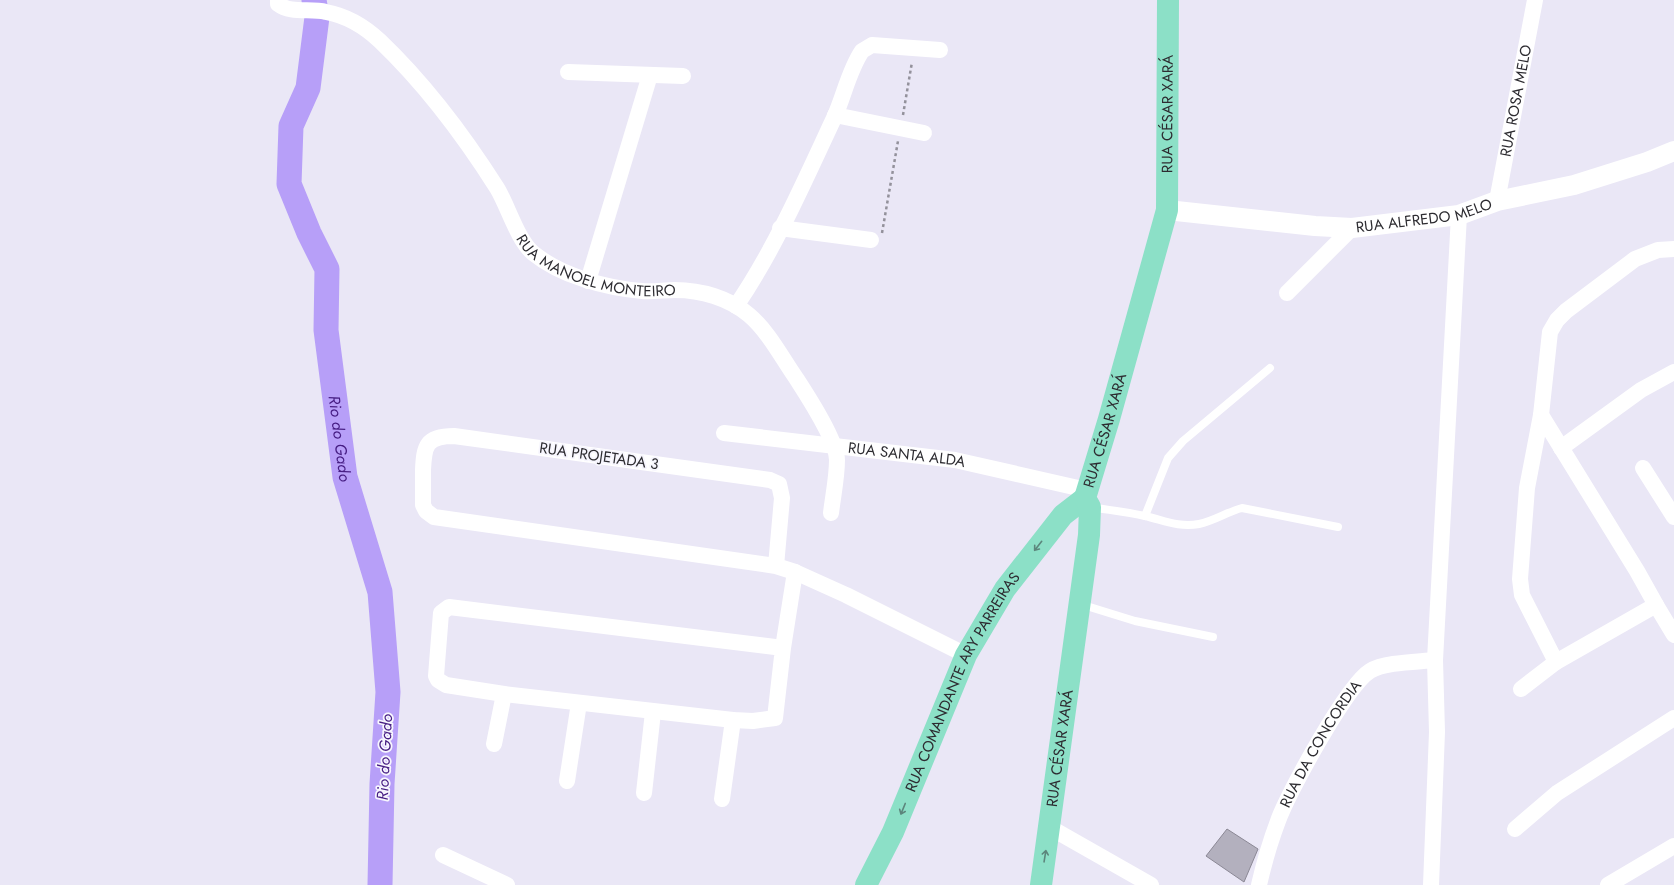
<svg xmlns="http://www.w3.org/2000/svg" width="1674" height="885" viewBox="0 0 1674 885" font-family="Jost,sans-serif">
	<style>
		.lines { fill: none; stroke-linecap: round; stroke-linejoin: round }
		.river { stroke: #b79ff8; stroke-width: 25 }
		.building { fill: #b3b0be; stroke: #8b8895 }
		.path { stroke: #93919b; stroke-width: 2.5; stroke-dasharray: 3 3; stroke-linecap: butt }
		.service { stroke: #fff; stroke-width: 8 }
		.minor { stroke: #fff; stroke-width: 16 }
		.tertiary { stroke: #fff; stroke-width: 20 }
		.primary { stroke: #8ce0c7; stroke-width: 22 }
		.oneway { stroke: #5c867c }
		.labels { text-anchor: middle; stroke-width: 3.5; stroke-linejoin: round; paint-order: stroke }
		.street-label { font-size: 15px; fill: #2d2c31; stroke: #f7f6fe }
		.water-label { font-size: 16px; font-style: italic; fill: #461d83; stroke: #f7f6fe }
	</style>
	<rect width="100%" height="100%" fill="#eae7f6"/>
	<g class="lines">
		<path class="river" id="s1" d="M314,0L317,17L308,88L291,126L289,184L309,233L327,269L326,330L345,477L380,592L388,692L382,784L380,885"/>
	</g>
	<polygon class="building" points="1227,829 1258,849 1244,882 1206,856"/>
	<g class="lines">
		<g class="path">
			<polyline points="903,115 912,62"/>
			<polyline points="882,233 898,141"/>
		</g>
		<g class="service">
			<path d="M1090,507C1108,510 1127,512 1145,516C1163,520 1179,528 1199,524C1214,521 1227,512 1242,508L1338,527"/>
			<polyline points="1145,516 1168,458 1183,441 1270,368"/>
			<polyline points="1080,604 1135,621 1213,637"/>
		</g>
		<g class="minor">
			<path id="s2" d="M278,0V4C291,14 310,8 326,12C348,16 364,26 380,41C424,83 464,136 497,188C508,206 517,239 533,253C561,276 606,288 642,291C653,292 664,290 675,290C701,290 729,298 749,315C768,331 782,358 796,378C807,395 837,441 837,460C837,477 833,496 831,513"/>
			<polyline points="568,72 683,76"/>
			<polyline points="835,115 924,133"/>
			<path id="s3" d="M1497,201L1535,0"/>
			<polyline points="780,228 871,240"/>
			<polyline points="588,281 650,75"/>
			<polyline points="1287,293 1352,228"/>
			<path d="M736,306C775,249 805,180 834,118C844,96 849,70 862,51L872,45L940,50"/>
			<path id="s4" d="M724,433L955,460L1087,490"/>
			<polyline points="1561,448 1641,390 1674,372"/>
			<polyline points="1643,468 1674,517"/>
			<path d="M776,566L782,498L779,484L770,480L454,436C426,436 424,446 423,470C423,482 423,493 423,505L426,511L434,517L776,566L795,572L846,595L966,655"/>
			<polyline points="1656,605 1674,635"/>
			<polyline points="783,648 449,607 441,613 436,676 438,680 446,685 504,694 733,720 753,721 775,718 783,648 795,572"/>
			<polyline points="1556,662 1522,595 1520,579 1527,488 1541,415 1550,332 1557,320 1566,311 1635,259 1658,250 1674,249"/>
			<polyline points="1521,689 1556,662 1656,605 1637,571 1541,415"/>
			<polyline points="494,744 504,694"/>
			<polyline points="567,781 579,703"/>
			<polyline points="644,793 653,712"/>
			<polyline points="722,799 733,720"/>
			<polyline points="1049,827 1151,885"/>
			<polyline points="1515,829 1557,793 1674,718"/>
			<polyline points="443,855 507,885"/>
			<path id="s5" d="M1259,885C1264,863 1270,842 1278,821C1288,793 1347,685 1370,671C1385,662 1417,662 1435,660"/>
			<polyline points="1431,885 1437,732 1435,660 1459,215"/>
			<polyline points="1608,885 1674,846"/>
		</g>
		<path class="tertiary" id="s6" d="M1167,210L1315,226L1352,228L1459,215L1497,201L1574,185L1647,162L1674,151"/>
		<g class="primary">
			<path id="s7" d="M866,885L893,832L966,655L1005,589L1063,515L1085,498"/>
			<path id="s8" d="M1041,885L1089,535L1090,507L1085,498L1109,419L1167,210L1168,0"/>
		</g>
	</g>
	<defs><path id="oneway-shaft" d="M-6 0H5M1.5-3L5.5 0L1.5 3" fill="none" stroke-width="1.6" stroke-linecap="round" stroke-linejoin="round"/></defs>
	<g class="oneway">
		<use href="#oneway-shaft" transform="translate(1038 546) rotate(128)"/>
		<use href="#oneway-shaft" transform="translate(903 809) rotate(112)"/>
		<use href="#oneway-shaft" transform="translate(1045 856) rotate(-81)"/>
	</g>
	<g class="labels">
		<g class="street-label">
			<text dy="5" stroke="none"><textPath href="#s3" startOffset="102">RUA ROSA MELO</textPath></text>
			<text dy="5" stroke="none"><textPath href="#s8" startOffset="787">RUA CÉSAR XARÁ</textPath></text>
			<text dy="5" stroke="none"><textPath href="#s6" startOffset="259">RUA ALFREDO MELO</textPath></text>
			<text dy="5" stroke="none"><textPath href="#s2" startOffset="443">RUA MANOEL MONTEIRO</textPath></text>
			<text dy="5" stroke="none"><textPath href="#s8" startOffset="462">RUA CÉSAR XARÁ</textPath></text>
			<text transform="translate(599 456) rotate(8)" y="5">RUA PROJETADA 3</text>
			<text dy="5" stroke="none"><textPath href="#s4" startOffset="184">RUA SANTA ALDA</textPath></text>
			<text dy="5" stroke="none"><textPath href="#s7" startOffset="225">RUA COMANDANTE ARY PARREIRAS</textPath></text>
			<text dy="5" stroke="none"><textPath href="#s5" startOffset="155">RUA DA CONCORDIA</textPath></text>
			<text dy="5" stroke="none"><textPath href="#s8" startOffset="138">RUA CÉSAR XARÁ</textPath></text>
		</g>
		<g class="water-label">
			<text dy="6" stroke="none"><textPath href="#s1" startOffset="452">Rio do Gado</textPath></text>
			<text transform="translate(384 757) rotate(-87)" y="6">Rio do Gado</text>
		</g>
	</g>
</svg>
